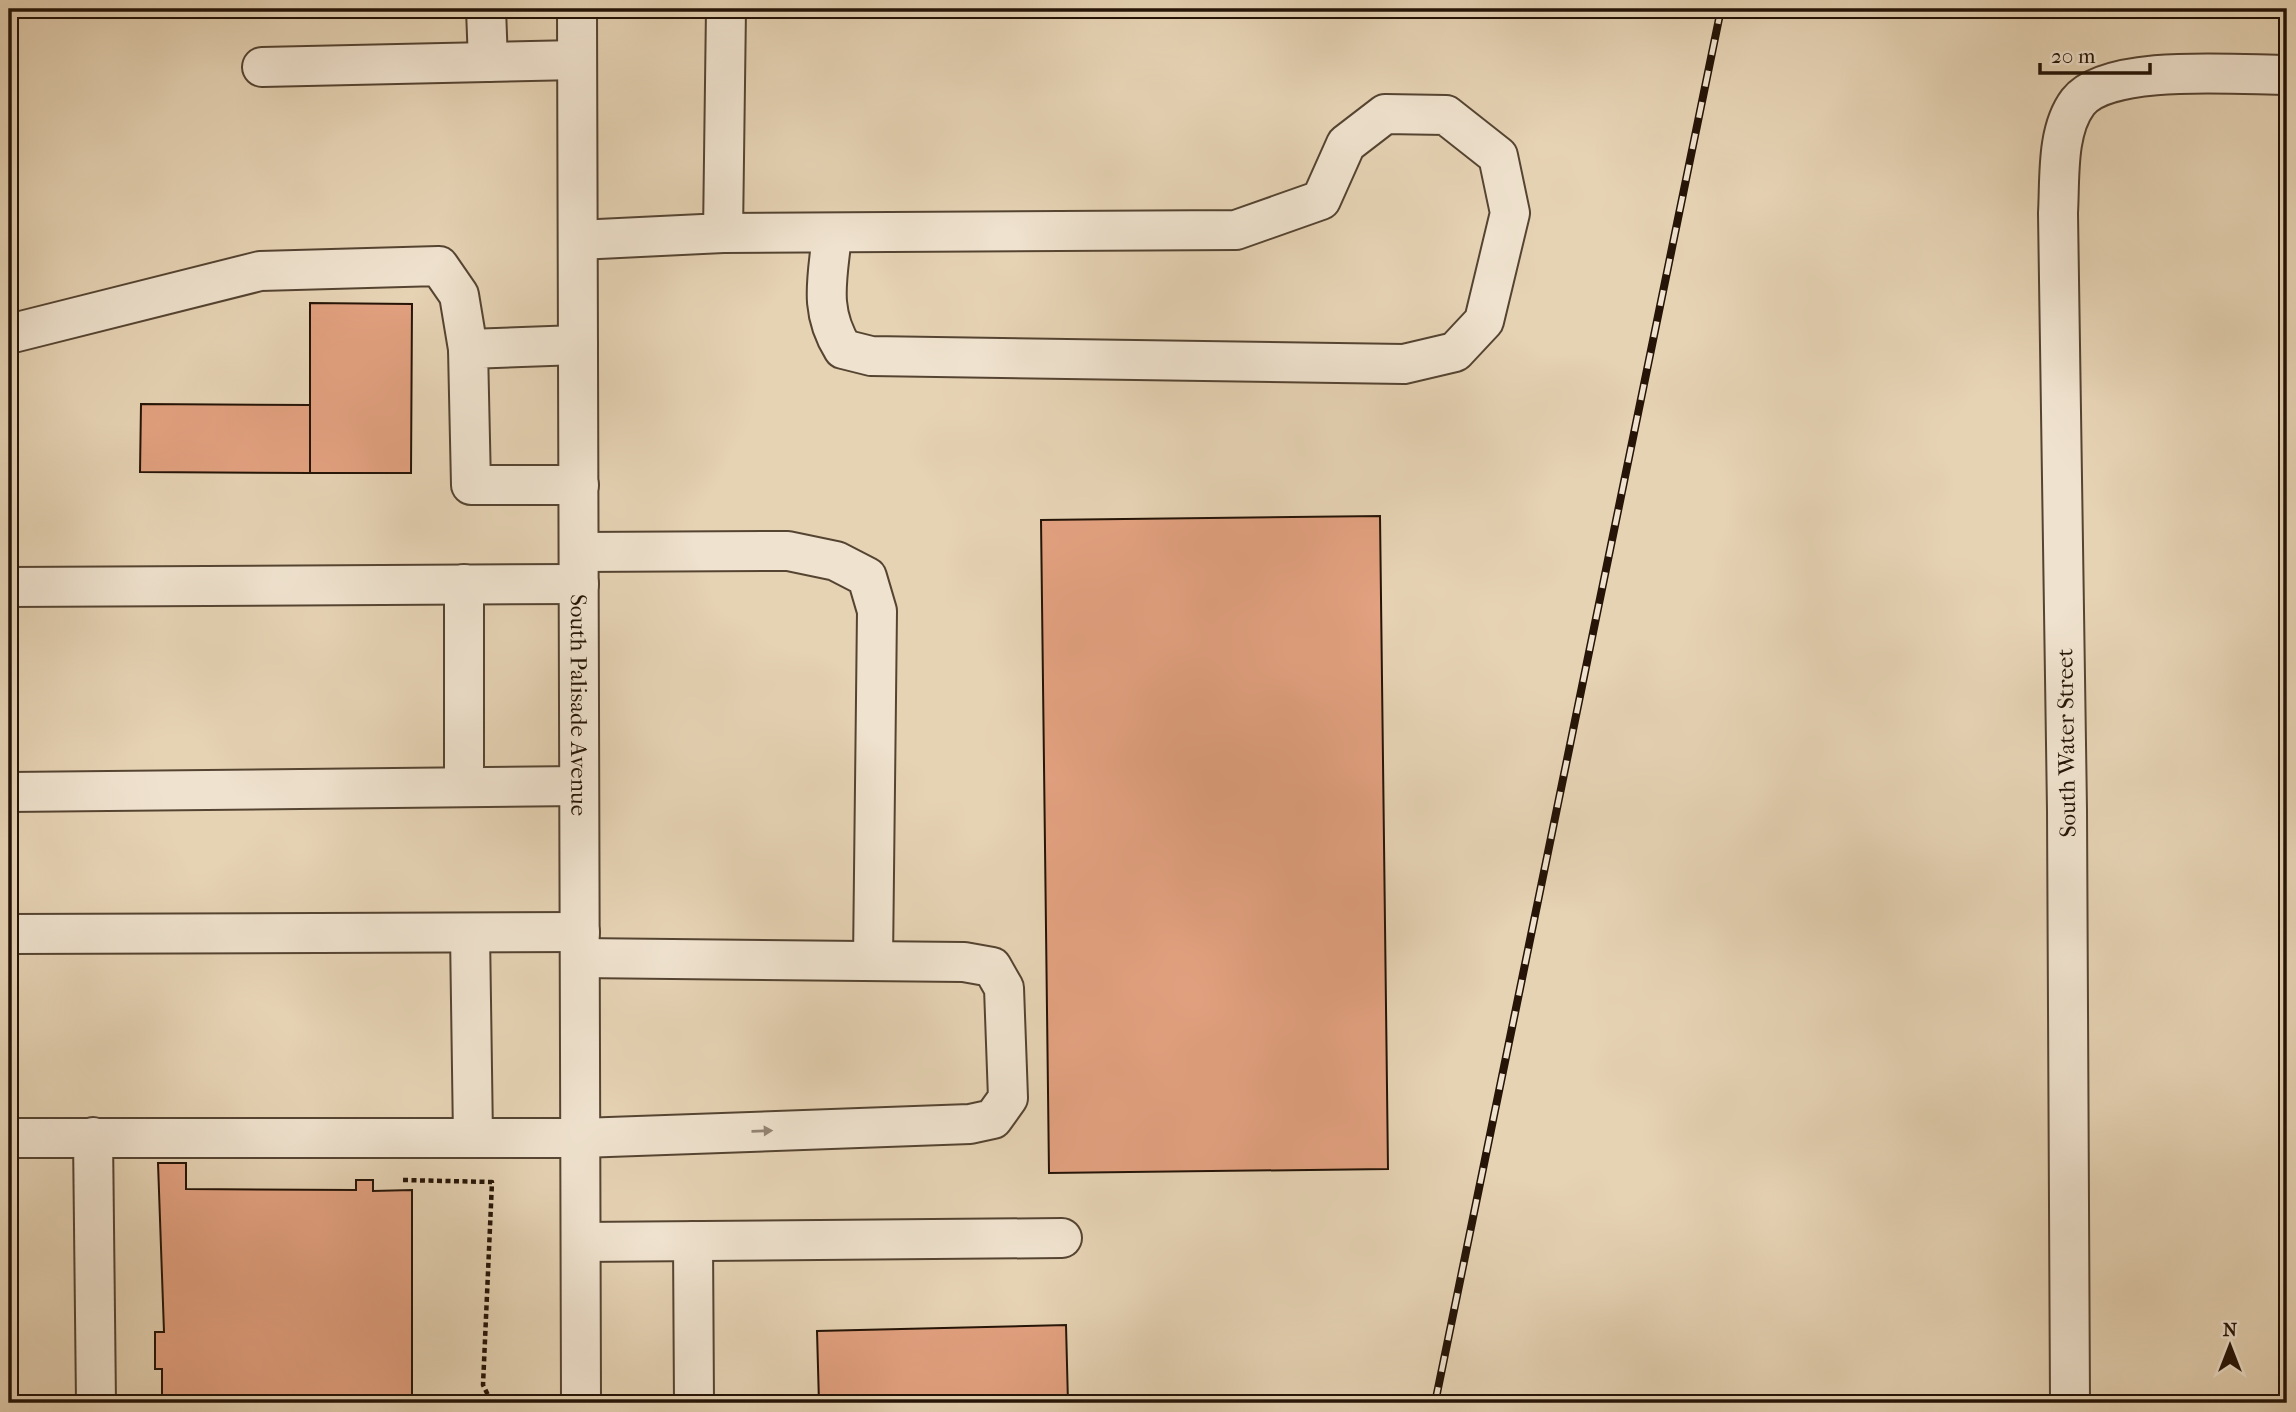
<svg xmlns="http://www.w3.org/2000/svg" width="2296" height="1412" viewBox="0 0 2296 1412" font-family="'IM FELL French Canon',serif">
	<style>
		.building { fill: #e2a180; stroke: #251407; stroke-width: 2 }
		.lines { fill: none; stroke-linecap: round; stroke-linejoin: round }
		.minor-casing { stroke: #554432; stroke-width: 42 }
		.path { stroke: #251407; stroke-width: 4.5; stroke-dasharray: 5 3.5; stroke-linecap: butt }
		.minor { stroke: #efe2ce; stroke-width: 38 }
		.rail-casing { stroke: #251407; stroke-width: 8 }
		.rail { stroke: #efe2ce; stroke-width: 5; stroke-dasharray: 16; stroke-linecap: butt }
		.oneway { fill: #948574 }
		.labels { text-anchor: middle; stroke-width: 5; stroke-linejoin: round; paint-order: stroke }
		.street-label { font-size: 23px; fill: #251407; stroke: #efe2ce }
	</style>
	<rect width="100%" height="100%" fill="#e6d3b4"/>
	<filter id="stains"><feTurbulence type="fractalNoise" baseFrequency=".00286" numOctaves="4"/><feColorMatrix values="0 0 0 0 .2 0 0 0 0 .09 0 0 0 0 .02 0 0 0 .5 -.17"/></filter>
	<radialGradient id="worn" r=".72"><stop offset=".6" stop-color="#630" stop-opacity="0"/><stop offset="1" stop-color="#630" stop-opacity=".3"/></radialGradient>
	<g class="building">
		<polygon points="310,303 412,304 411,473 310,473"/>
		<polygon points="141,404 310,405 310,473 140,472"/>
		<polygon points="1380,516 1388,1169 1049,1173 1041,520"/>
		<polygon points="158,1163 186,1163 186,1189 356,1190 356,1180 373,1180 373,1191 412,1190 412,1403 162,1403 162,1369 155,1369 155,1332 164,1332"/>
		<polygon points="1066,1325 1068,1403 819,1403 817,1331"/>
	</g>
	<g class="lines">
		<g class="minor-casing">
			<g id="minor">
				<polyline points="486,9 488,62"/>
				<path id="s1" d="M577,9L581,1403"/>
				<polyline points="262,67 577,60"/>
				<path d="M723,233L1236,230L1321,200L1346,144L1385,114L1446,115L1498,156L1510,213L1484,321L1455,352L1404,364L871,356L843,349C818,309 828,278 832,234"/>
				<polyline points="578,240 723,233 726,9"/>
				<polyline points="9,334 260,271 439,266 459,295 468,349"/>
				<polyline points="578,345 468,349 471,485 579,485"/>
				<polyline points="579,552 788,551 836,561 867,577 877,611 873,961"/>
				<polyline points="464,584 464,787"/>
				<polyline points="9,587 579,584"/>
				<polyline points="9,792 579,786"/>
				<polyline points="470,933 473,1137"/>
				<polyline points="9,934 580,932"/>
				<polyline points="93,1137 96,1403"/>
				<polyline points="9,1138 581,1138 970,1124 993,1119 1008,1098 1004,988 992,967 964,962 580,958"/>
				<polyline points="693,1241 694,1403"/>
				<polyline points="581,1242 1062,1238"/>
				<path d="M2070,1403L2067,810L2058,213C2060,179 2056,131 2078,102C2108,63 2240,75 2287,75"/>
			</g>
		</g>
		<polyline class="path" points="403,1180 492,1182 483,1385 492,1403"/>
		<use href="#minor" class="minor"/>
		<g class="rail-casing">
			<polyline id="rail" points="1435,1403 1721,9"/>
		</g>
		<use href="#rail" class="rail"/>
	</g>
	<defs><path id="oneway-solid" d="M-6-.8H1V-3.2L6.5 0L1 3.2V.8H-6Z" transform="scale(1.75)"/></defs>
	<use class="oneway" href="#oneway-solid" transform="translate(762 1131) rotate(-2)"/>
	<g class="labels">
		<g class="street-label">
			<text dy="8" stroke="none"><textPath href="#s1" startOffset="696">South Palisade Avenue</textPath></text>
			<text transform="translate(2066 743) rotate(-91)" y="8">South Water Street</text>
		</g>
	</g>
	<rect width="2296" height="1412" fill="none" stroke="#e6d3b4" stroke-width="35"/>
	<rect x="10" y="10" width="2275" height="1391" fill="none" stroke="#251407" stroke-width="3.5"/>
	<rect x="18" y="18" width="2261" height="1377" fill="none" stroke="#251407" stroke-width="2"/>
	<g transform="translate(2230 1346)" stroke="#efe2ce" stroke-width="5" paint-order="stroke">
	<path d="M0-5L12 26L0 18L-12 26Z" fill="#251407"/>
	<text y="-10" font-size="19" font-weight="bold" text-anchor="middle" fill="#251407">N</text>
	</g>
	<path d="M2040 63v10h110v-10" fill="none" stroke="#251407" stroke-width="3.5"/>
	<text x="2051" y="63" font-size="21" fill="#251407" stroke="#efe2ce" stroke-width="5" paint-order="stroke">20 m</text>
	<rect width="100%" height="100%" filter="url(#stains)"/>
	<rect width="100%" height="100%" fill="url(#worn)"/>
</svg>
